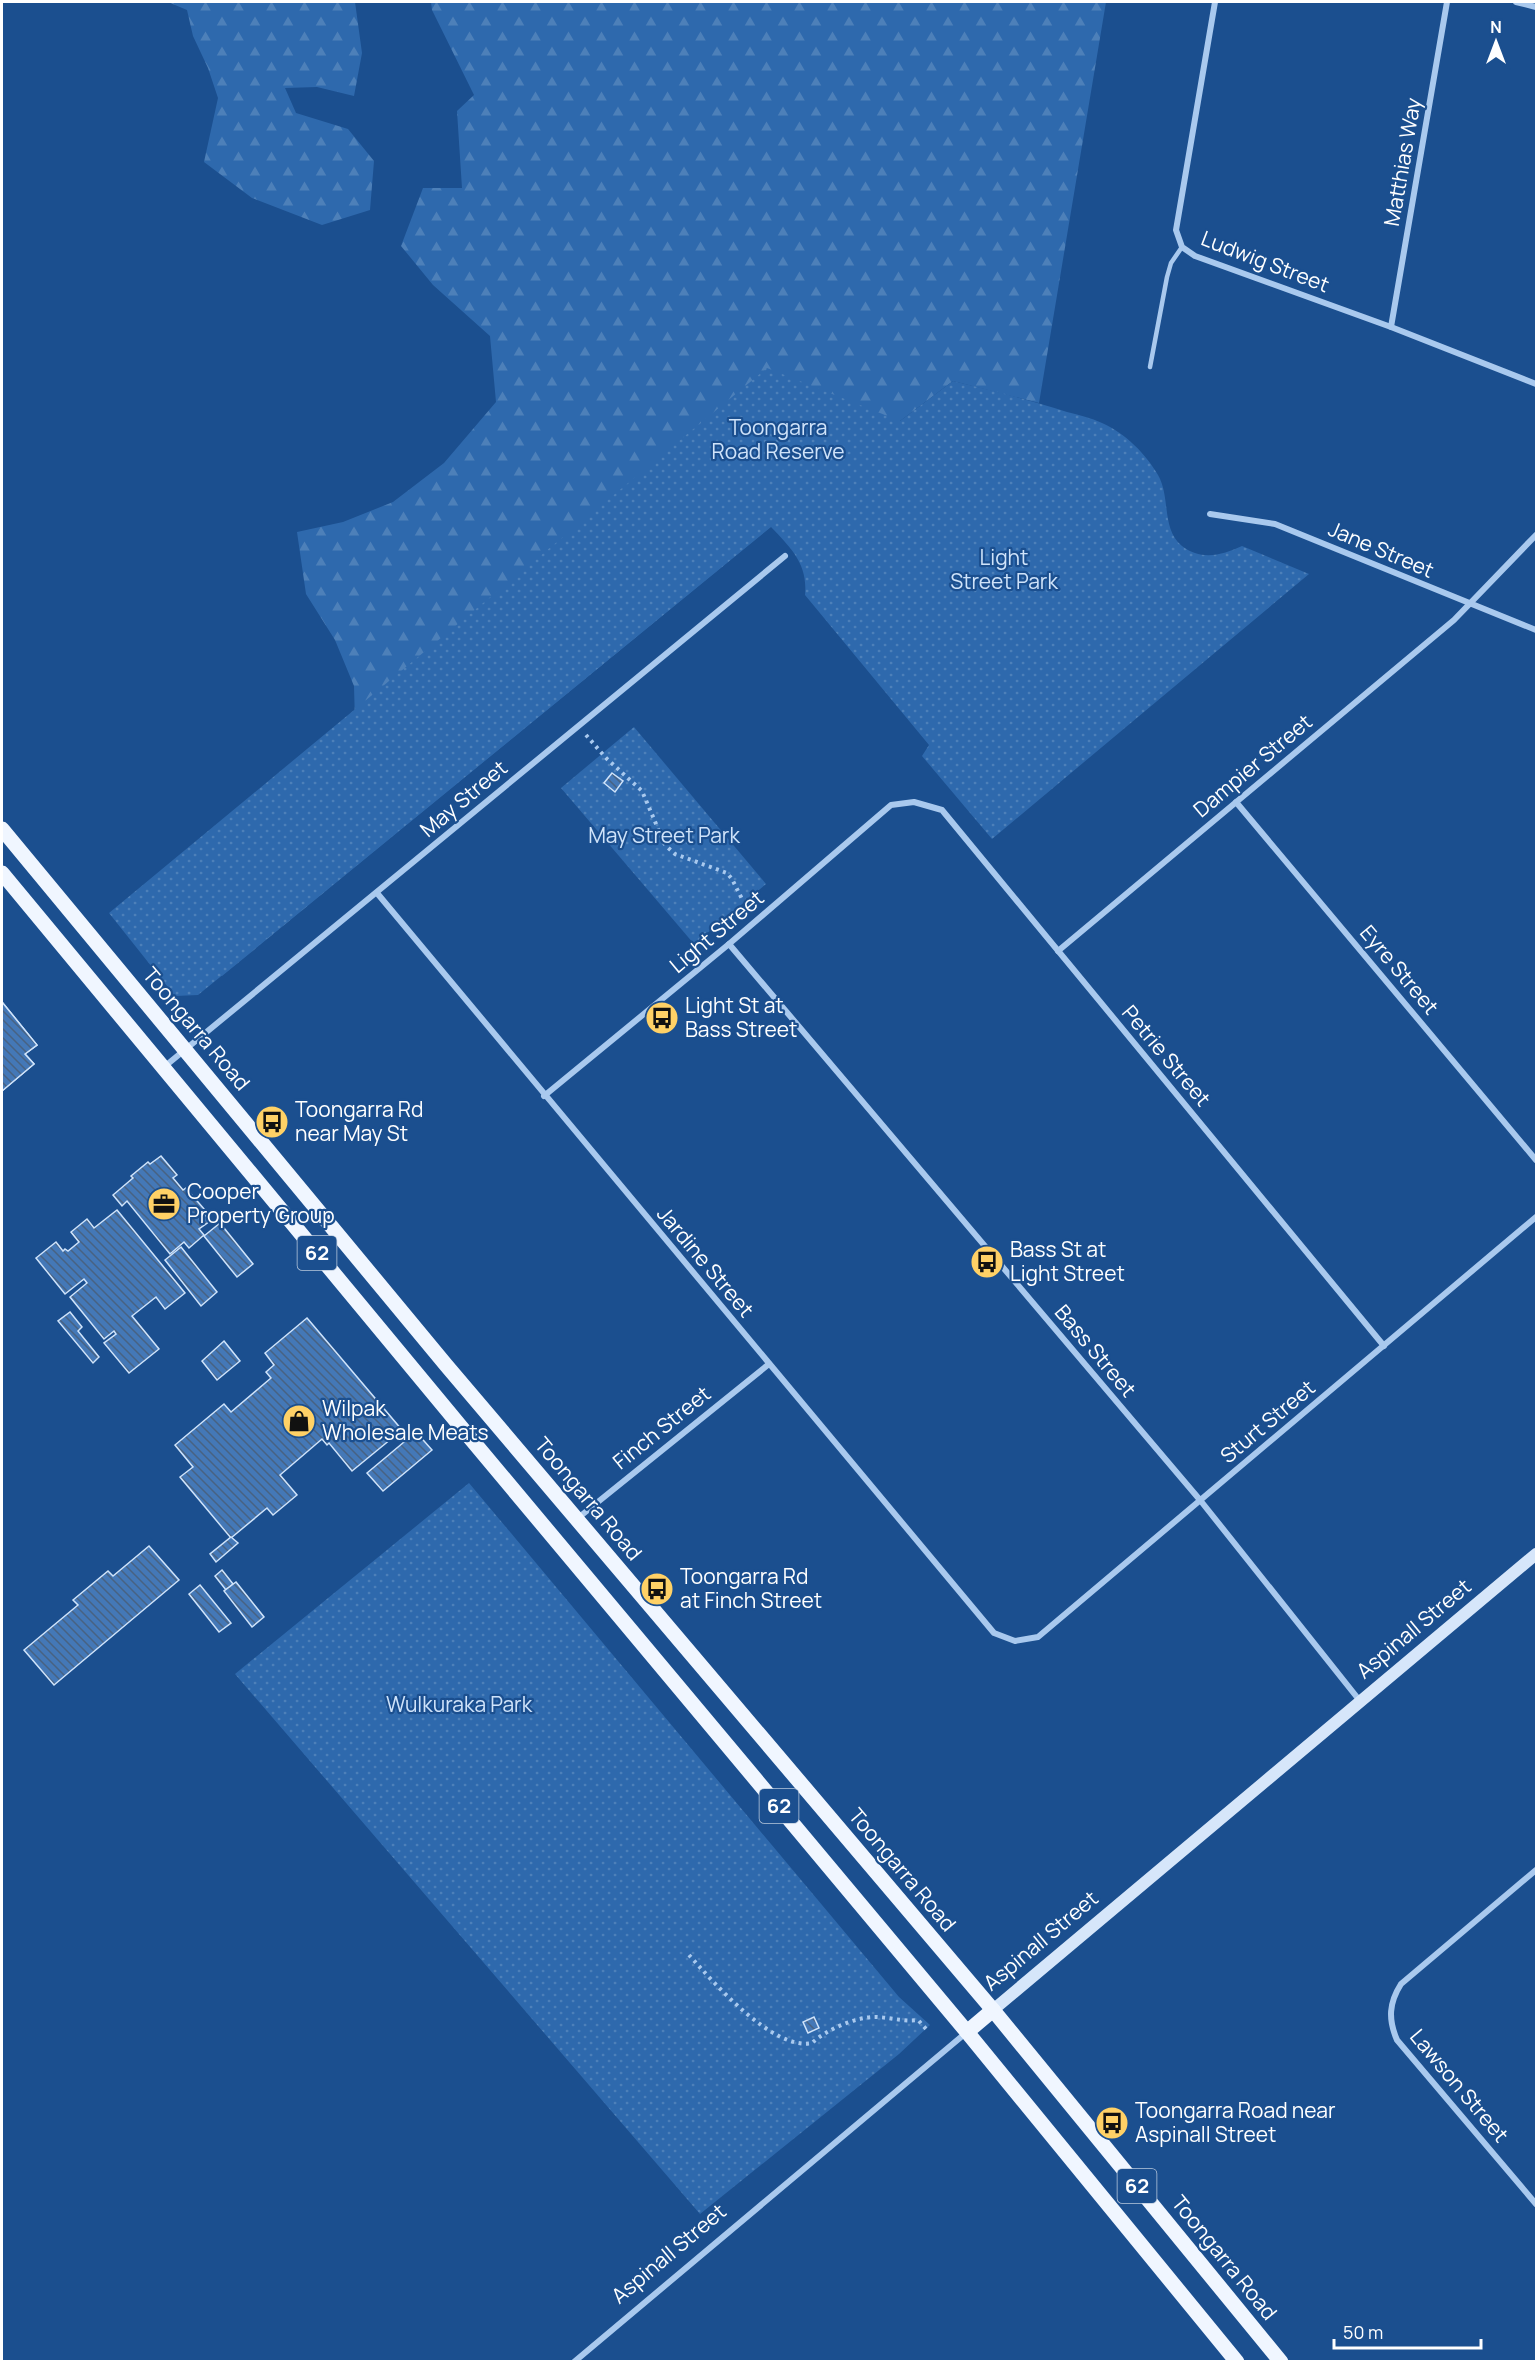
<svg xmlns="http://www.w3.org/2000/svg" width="1538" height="2363" viewBox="0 0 1538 2363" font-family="Manrope,sans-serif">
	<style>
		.forest { fill: url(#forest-firs) }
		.park { fill: url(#park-dots) }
		.building { fill: url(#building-back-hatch); stroke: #cfe3fa; stroke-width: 1.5 }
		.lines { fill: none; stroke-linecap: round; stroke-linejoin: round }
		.path { stroke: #a9c9ee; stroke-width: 4; stroke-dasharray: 3 4.5; stroke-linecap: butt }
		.service { stroke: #a9c9ee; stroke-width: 4.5 }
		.minor { stroke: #a9c9ee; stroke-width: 6 }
		.secondary { stroke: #d6e6fa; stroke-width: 12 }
		.primary { stroke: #f0f6ff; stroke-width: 15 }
		.labels { text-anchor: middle; stroke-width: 4.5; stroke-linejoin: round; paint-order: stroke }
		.shield { fill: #1b4f8f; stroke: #bbcadd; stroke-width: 1.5 }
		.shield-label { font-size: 20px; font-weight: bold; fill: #fff }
		.street-label { font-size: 21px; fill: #fff; stroke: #1b4f8f }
		.park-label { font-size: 21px; fill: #cfe3fa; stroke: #1b4f8f }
		.poi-label { font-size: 21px; fill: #fff; stroke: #1b4f8f; text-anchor: start }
	</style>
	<defs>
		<pattern id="forest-firs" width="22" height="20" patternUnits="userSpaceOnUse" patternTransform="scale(1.5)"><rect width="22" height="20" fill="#2e69ad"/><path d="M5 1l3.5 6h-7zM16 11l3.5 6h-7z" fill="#4d80b9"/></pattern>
		<pattern id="park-dots" width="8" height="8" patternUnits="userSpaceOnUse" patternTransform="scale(1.5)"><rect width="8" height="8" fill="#2e69ad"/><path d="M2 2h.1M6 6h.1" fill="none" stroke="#4d80b9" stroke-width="1.8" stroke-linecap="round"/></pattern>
		<pattern id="building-back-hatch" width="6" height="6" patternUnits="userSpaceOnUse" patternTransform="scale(1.5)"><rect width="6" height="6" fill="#4478b7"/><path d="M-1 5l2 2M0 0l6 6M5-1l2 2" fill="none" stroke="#486282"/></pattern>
	</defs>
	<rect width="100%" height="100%" fill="#1b4f8f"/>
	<g class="forest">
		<polygon points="168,2 355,2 362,53 354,96 317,87 285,88 296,113 348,129 374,161 370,210 322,225 252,198 204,162 218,98 208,68 193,36 187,10"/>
		<polygon points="431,2 1106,2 1039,403 953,381 900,421 222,976 197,975 355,722 354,686 335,640 306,594 297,532 343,522 393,502 444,463 496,402 490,336 433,285 401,246 423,188 462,188 457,111 474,95 432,10"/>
	</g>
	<g class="park">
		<path d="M767,368L900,421L953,381C991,390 1030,400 1067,412C1079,415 1091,418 1102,423C1125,433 1146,454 1158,475C1171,498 1161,529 1182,546C1201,561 1223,555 1242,546L1309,574L992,839L922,756L929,745L805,595C808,564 791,548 771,527L198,995L175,996L109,913Z"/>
		<polygon points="634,727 766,884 694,944 561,788"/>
		<polygon points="469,1483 899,1997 930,2025 899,2054 700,2214 235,1674"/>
	</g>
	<g class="building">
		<polygon points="612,773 623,781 615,792 604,783"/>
		<polygon points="2,1002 37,1045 25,1054 34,1064 2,1091"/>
		<polygon points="2,1002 37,1045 25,1054 34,1064 2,1091"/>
		<polygon points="161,1156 177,1175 173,1178 183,1190 186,1188 204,1209 202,1211 210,1221 199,1229 204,1235 189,1248 184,1242 170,1254 127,1201 122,1206 113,1195 133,1178 131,1176 148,1162 150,1164"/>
		<polygon points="117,1210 185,1293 165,1309 156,1297 132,1316 159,1349 129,1373 104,1343 116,1334 114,1331 104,1339 70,1297 87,1283 84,1279 65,1294 36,1258 56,1242 63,1251 65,1249 68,1251 79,1242 71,1232 87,1219 94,1228"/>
		<polygon points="220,1223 253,1264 237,1277 204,1236"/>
		<polygon points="181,1247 217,1292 201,1306 165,1260"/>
		<polygon points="70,1312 82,1327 78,1331 99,1357 93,1363 58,1321"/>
		<polygon points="307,1318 402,1430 352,1471 329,1443 327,1445 322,1439 280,1475 297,1495 273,1515 267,1508 231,1538 180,1477 193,1467 175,1445 224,1404 231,1412 271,1378 266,1372 274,1365 265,1353"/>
		<polygon points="224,1341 240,1361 217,1380 202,1361"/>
		<polygon points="416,1432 432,1450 383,1491 367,1473"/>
		<polygon points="231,1537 238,1543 216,1562 210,1554"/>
		<polygon points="149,1546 179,1580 54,1685 24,1650 78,1605 73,1600 108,1571 113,1576"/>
		<polygon points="222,1570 233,1584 226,1590 215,1576"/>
		<polygon points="236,1582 264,1617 252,1627 224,1591"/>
		<polygon points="200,1585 231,1623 219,1632 189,1594"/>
		<polygon points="814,2017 819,2028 808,2033 803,2022"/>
	</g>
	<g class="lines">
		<g class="path">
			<polyline points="586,735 606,758 642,791 665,845 675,854 727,873 732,879 742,899 756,907"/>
			<path d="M689,1955C714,1983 773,2051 812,2043C826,2030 855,2017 875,2017C889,2017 903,2022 918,2020L927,2030"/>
		</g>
		<polyline class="service" points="1150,367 1167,277 1171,263 1182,247"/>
		<g class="minor">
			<polyline points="1215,2 1176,230 1182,247 1195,256 1391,327 1536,384"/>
			<polyline points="1516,2 1536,7"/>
			<polyline points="1391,327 1447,2"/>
			<polyline points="1210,514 1275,524 1536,630"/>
			<polyline points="1236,802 1536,1160"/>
			<polyline points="377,893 994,1633 1015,1641 1038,1637 1536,1217"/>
			<polyline points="729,944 1200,1500 1360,1701"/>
			<polyline points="1058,951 1454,620 1536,535"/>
			<polyline points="164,1067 785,556"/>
			<polyline points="544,1096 729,944 891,805 914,802 942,810 1384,1346"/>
			<polyline points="578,1518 769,1364"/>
			<path d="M1536,1870L1401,1984C1389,2003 1388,2019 1397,2040L1536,2204"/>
			<polyline points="574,2362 967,2032"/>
		</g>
		<polyline class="secondary" points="993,2010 1536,1554"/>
		<g class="primary">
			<polyline points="2,829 446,1365 993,2010 1281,2362"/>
			<polyline points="2,873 471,1439 967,2032 1237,2362"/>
			<polyline points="967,2032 993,2010"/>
		</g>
	</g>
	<defs>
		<g id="bus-disc" transform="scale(1.725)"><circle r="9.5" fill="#ffd166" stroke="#1b4f8f"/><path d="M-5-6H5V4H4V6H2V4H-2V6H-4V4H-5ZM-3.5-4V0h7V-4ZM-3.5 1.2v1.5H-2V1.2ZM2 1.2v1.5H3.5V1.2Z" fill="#111"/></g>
		<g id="office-disc" transform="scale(1.725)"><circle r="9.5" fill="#ffd166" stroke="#1b4f8f"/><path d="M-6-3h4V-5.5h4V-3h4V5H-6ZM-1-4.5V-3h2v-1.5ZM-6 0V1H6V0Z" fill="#111"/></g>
		<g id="shop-disc" transform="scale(1.725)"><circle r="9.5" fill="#ffd166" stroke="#1b4f8f"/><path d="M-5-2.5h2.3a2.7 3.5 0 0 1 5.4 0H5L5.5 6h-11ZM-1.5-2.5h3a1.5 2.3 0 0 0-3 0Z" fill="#111"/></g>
	</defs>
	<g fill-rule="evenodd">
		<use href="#bus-disc" x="662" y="1018"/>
		<use href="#bus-disc" x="272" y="1122"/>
		<use href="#office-disc" x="164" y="1204"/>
		<use href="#bus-disc" x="987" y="1262"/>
		<use href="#shop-disc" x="299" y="1421"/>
		<use href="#bus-disc" x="657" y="1589"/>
		<use href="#bus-disc" x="1112" y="2123"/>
	</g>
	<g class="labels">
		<g class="shield">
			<rect x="297.5" y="1236" width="39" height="34" rx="4.5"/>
			<rect x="759.5" y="1789" width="39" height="34" rx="4.5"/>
			<rect x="1117.5" y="2169" width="39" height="34" rx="4.5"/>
		</g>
		<g class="shield-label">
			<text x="317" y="1260">62</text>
			<text x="779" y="1813">62</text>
			<text x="1137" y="2193">62</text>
		</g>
		<g class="street-label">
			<text transform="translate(1403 162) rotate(-80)" y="7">Matthias Way</text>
			<text transform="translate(1265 262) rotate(21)" y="7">Ludwig Street</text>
			<text transform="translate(1381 550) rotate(23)" y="7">Jane Street</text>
			<text transform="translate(1253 766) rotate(-40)" y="7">Dampier Street</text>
			<text transform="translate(464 799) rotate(-40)" y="7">May Street</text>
			<text transform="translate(717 932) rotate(-40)" y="7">Light Street</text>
			<text transform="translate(1399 970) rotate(50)" y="7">Eyre Street</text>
			<text transform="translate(196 1029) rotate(50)" y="7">Toongarra Road</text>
			<text transform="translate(1166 1056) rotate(50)" y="7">Petrie Street</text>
			<text transform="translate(705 1262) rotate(50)" y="7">Jardine Street</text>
			<text transform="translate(1095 1351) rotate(50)" y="7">Bass Street</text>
			<text transform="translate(1268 1422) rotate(-40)" y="7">Sturt Street</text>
			<text transform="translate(662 1428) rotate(-39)" y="7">Finch Street</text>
			<text transform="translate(588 1499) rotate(50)" y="7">Toongarra Road</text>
			<text transform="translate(1414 1629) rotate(-40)" y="7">Aspinall Street</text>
			<text transform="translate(902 1870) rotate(50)" y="7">Toongarra Road</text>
			<text transform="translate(1041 1941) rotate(-40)" y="7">Aspinall Street</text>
			<text transform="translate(1459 2086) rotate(50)" y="7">Lawson Street</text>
			<text transform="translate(669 2254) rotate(-40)" y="7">Aspinall Street</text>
			<text transform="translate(1224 2258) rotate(51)" y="7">Toongarra Road</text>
		</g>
		<g class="park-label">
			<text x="778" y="435">Toongarra<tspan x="778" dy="24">Road Reserve</tspan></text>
			<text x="1004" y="565">Light<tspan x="1004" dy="24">Street Park</tspan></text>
			<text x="664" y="843">May Street Park</text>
			<text x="459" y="1712">Wulkuraka Park</text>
		</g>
		<g class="poi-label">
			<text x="685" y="1013">Light St at<tspan x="685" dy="24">Bass Street</tspan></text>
			<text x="295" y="1117">Toongarra Rd<tspan x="295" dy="24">near May St</tspan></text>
			<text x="187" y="1199">Cooper<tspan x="187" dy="24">Property Group</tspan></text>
			<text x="1010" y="1257">Bass St at<tspan x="1010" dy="24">Light Street</tspan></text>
			<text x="322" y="1416">Wilpak<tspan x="322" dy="24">Wholesale Meats</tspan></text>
			<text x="680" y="1584">Toongarra Rd<tspan x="680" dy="24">at Finch Street</tspan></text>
			<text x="1135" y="2118">Toongarra Road near<tspan x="1135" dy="24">Aspinall Street</tspan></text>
		</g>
	</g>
	<rect width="1538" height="2363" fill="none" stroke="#ffffff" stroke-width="6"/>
	<g transform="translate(1496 42)" stroke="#1b4f8f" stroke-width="4.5" paint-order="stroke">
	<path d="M0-4.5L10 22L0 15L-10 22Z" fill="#ffffff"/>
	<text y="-9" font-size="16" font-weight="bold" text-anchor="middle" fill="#ffffff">N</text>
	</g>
	<path d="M1334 2339v9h147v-9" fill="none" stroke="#ffffff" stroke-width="3"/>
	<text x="1343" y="2339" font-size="18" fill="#ffffff" stroke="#1b4f8f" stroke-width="4.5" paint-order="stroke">50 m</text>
</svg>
